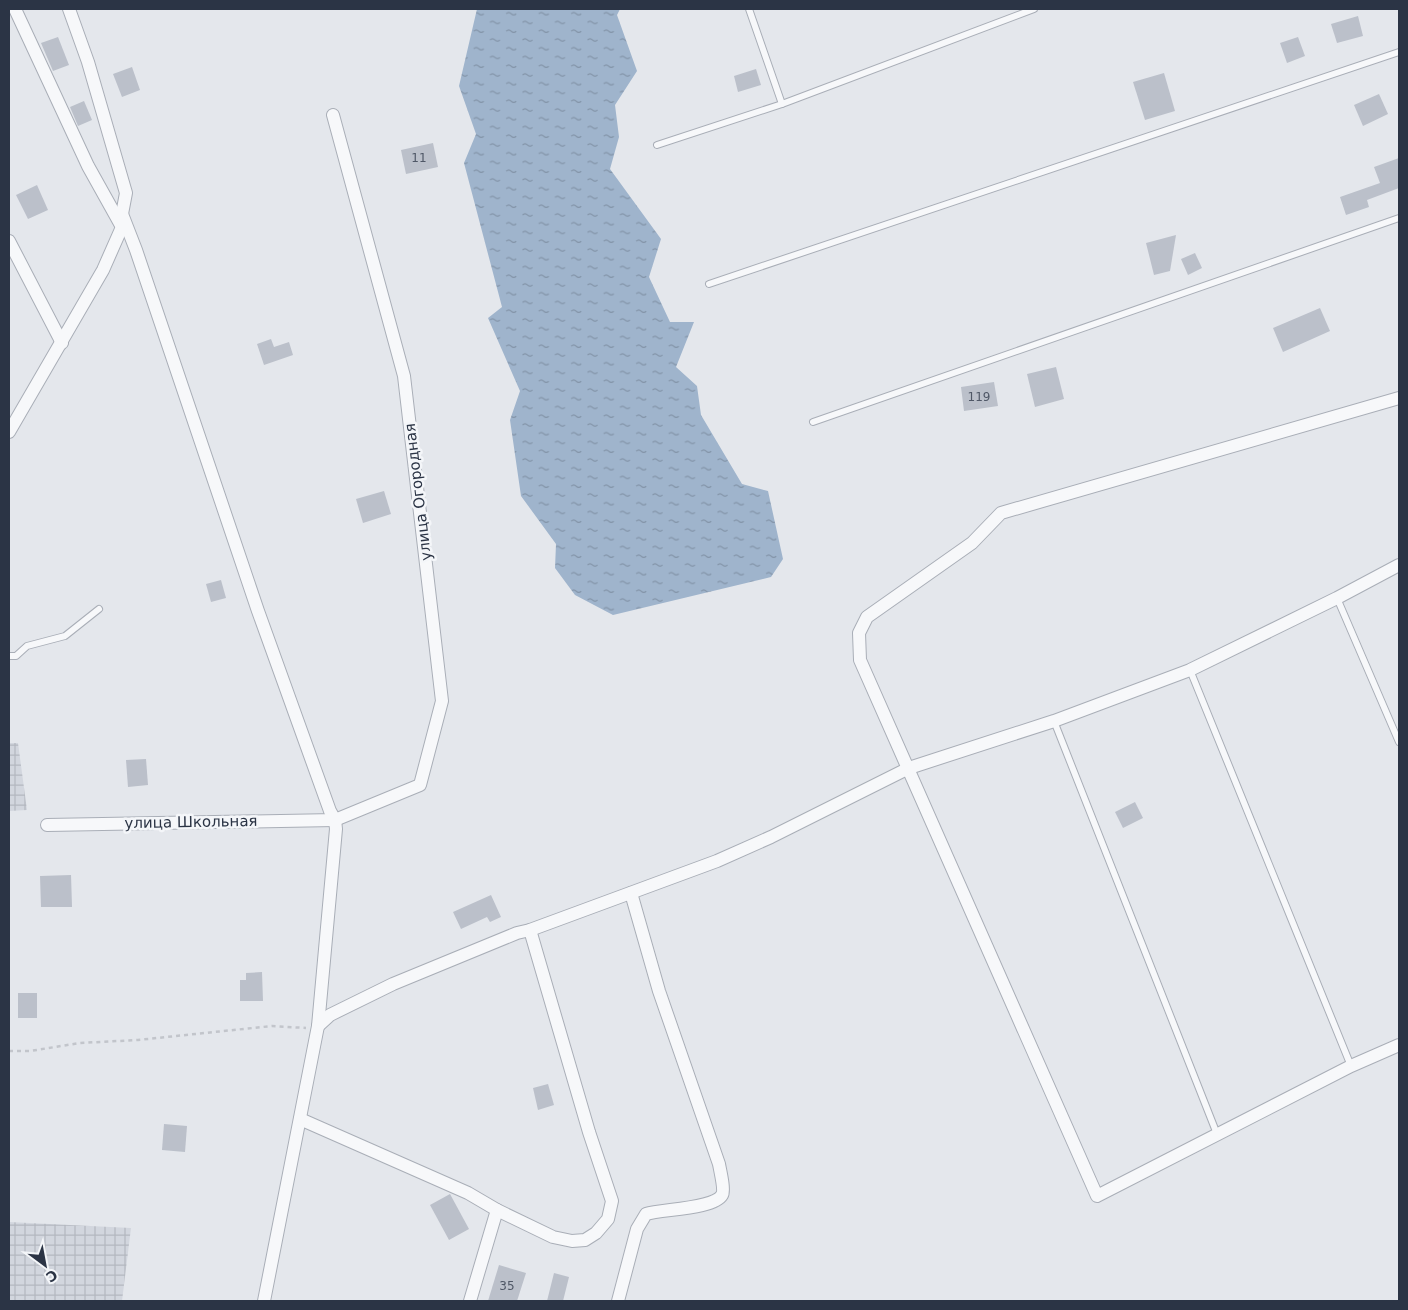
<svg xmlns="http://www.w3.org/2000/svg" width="1408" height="1310" viewBox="0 0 1408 1310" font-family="'DejaVu Sans',sans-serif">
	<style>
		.industrial { fill: url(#industrial-grid) }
		.water { fill: url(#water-ripples) }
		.building { fill: #bbc0ca }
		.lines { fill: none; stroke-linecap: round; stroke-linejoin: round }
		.service-casing { stroke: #a9aeb7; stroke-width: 8 }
		.minor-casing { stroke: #a9aeb7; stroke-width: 14 }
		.path { stroke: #c2c5cb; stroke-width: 2.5; stroke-dasharray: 4 4; stroke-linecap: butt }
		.service { stroke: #f7f8fa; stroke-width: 6 }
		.minor { stroke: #f7f8fa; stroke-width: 12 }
		.labels { text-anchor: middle; stroke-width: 5; stroke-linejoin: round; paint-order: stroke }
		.number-label { font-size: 12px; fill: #4f5766 }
		.street-label { font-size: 15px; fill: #2b3445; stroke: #f4f6f9 }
	</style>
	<defs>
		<pattern id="industrial-grid" width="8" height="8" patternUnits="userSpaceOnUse" patternTransform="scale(1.25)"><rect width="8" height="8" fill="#d2d6de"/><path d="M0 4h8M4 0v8" fill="none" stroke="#b4b8c0"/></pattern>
		<pattern id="water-ripples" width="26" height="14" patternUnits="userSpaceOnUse" patternTransform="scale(1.25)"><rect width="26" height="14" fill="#9fb4cc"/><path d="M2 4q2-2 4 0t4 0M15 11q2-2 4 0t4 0" fill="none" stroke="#8293a7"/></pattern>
	</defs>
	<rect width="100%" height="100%" fill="#e4e7ec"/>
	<g class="industrial">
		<polygon points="9,743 18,743 27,810 9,811"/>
		<polygon points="9,1222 131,1228 122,1301 9,1301"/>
	</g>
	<polygon class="water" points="477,9 620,9 617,15 637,71 615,105 619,137 610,169 661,239 649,277 670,322 694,322 676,367 697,386 701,415 742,484 768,491 783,559 771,577 613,615 575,595 555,568 556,544 521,496 510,420 520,391 488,318 502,307 464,163 476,134 459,86"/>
	<g class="building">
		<polygon points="1358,16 1363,36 1337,43 1331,24"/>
		<polygon points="58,37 69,65 53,71 41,43"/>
		<polygon points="1298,37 1305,56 1287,63 1280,43"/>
		<polygon points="132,67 140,90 122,97 113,74"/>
		<polygon points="756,69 761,85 738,92 734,76"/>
		<polygon points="1164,73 1175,111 1145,120 1133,82"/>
		<polygon points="1379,94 1388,114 1363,126 1354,105"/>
		<polygon points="84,101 92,120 78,126 70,107"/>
		<polygon points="433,143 438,167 406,174 401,150"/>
		<polygon points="1399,158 1399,188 1367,200 1369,207 1346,215 1340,197 1380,183 1374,167"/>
		<polygon points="37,185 48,210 28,219 16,195"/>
		<polygon points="1176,235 1170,271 1154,275 1146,243"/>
		<polygon points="1195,253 1202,268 1188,275 1181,259"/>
		<polygon points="1320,308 1330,331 1283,352 1273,328"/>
		<polygon points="271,339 274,347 289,342 293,355 264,365 257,344"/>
		<polygon points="1056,367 1064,399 1035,407 1027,374"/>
		<polygon points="994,382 998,406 964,411 961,387"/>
		<polygon points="384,491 391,514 363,523 356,499"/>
		<polygon points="221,580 226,598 211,602 206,584"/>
		<polygon points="146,759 148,785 128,787 126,760"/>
		<polygon points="1135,802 1143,818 1123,828 1115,812"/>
		<polygon points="71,875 72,907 41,907 40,876"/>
		<polygon points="491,895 501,917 490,922 487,917 461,929 453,912"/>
		<polygon points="262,972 263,1001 240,1001 240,980 246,980 246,973"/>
		<rect x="18" y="993" width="19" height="25"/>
		<polygon points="548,1084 554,1105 538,1110 533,1088"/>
		<polygon points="164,1124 187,1126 185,1152 162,1150"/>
		<polygon points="450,1194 469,1229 449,1240 430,1205"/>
		<polygon points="499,1265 526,1273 517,1301 488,1301"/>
		<polygon points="554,1273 569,1277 563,1301 547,1301"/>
	</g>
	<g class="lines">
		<g class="service-casing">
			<g id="service">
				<polyline points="749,9 782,104"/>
				<polyline points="657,145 782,104 1034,9"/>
				<polyline points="709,284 1399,52"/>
				<polyline points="813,422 1399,218"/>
				<polyline points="1337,598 1399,742"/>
				<polyline points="9,656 16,656 27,646 65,636 99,609"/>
				<polyline points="1190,670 1351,1066"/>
				<polyline points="1054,721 1217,1134"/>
			</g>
		</g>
		<g class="minor-casing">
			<g id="minor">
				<polyline points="15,9 88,166 122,227"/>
				<polyline points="122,214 136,250 258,611 330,811 335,820 336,829 318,1026 264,1301"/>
				<polyline points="9,241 62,343"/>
				<polyline points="1399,398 1001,513 972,543 867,617 859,633 860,660 1097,1196 1351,1066 1399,1045"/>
				<polyline points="9,432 103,270 122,227 122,214 126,193 88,62 69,9"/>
				<polyline points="47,825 335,820 420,785 442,701 404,376 333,115"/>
				<polyline points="318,1026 330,1015 393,984 517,933 530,930 717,861 771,837 909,768 1054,721 1190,670 1337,598 1399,565"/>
				<polyline points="300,1119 468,1193 497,1210 553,1237 572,1241 585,1240 596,1233 608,1219 612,1201 589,1132 530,930"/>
				<polyline points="470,1301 497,1210"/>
				<path d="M618,1301L637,1229L646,1214C662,1209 714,1209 722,1195C725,1190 720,1170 719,1164L659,991L631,893"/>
			</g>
		</g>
		<polyline class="path" points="9,1051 30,1051 80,1043 138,1040 272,1026 306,1028"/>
		<use href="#service" class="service"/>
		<use href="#minor" class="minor"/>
	</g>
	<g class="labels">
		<g class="number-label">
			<text x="419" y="162">11</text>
			<text x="979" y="401">119</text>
			<text x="507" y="1290">35</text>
		</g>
		<g class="street-label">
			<text transform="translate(418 492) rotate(-97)" y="5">улица Огородная</text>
			<text transform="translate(191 822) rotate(-1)" y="5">улица Школьная</text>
		</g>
	</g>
	<rect width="1408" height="1310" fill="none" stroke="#2b3445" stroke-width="20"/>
	<g transform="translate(45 1265) rotate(148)" stroke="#f4f6f9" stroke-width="4" paint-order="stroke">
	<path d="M0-4L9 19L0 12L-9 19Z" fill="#2b3445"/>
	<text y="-8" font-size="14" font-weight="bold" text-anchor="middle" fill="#2b3445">С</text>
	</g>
</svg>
